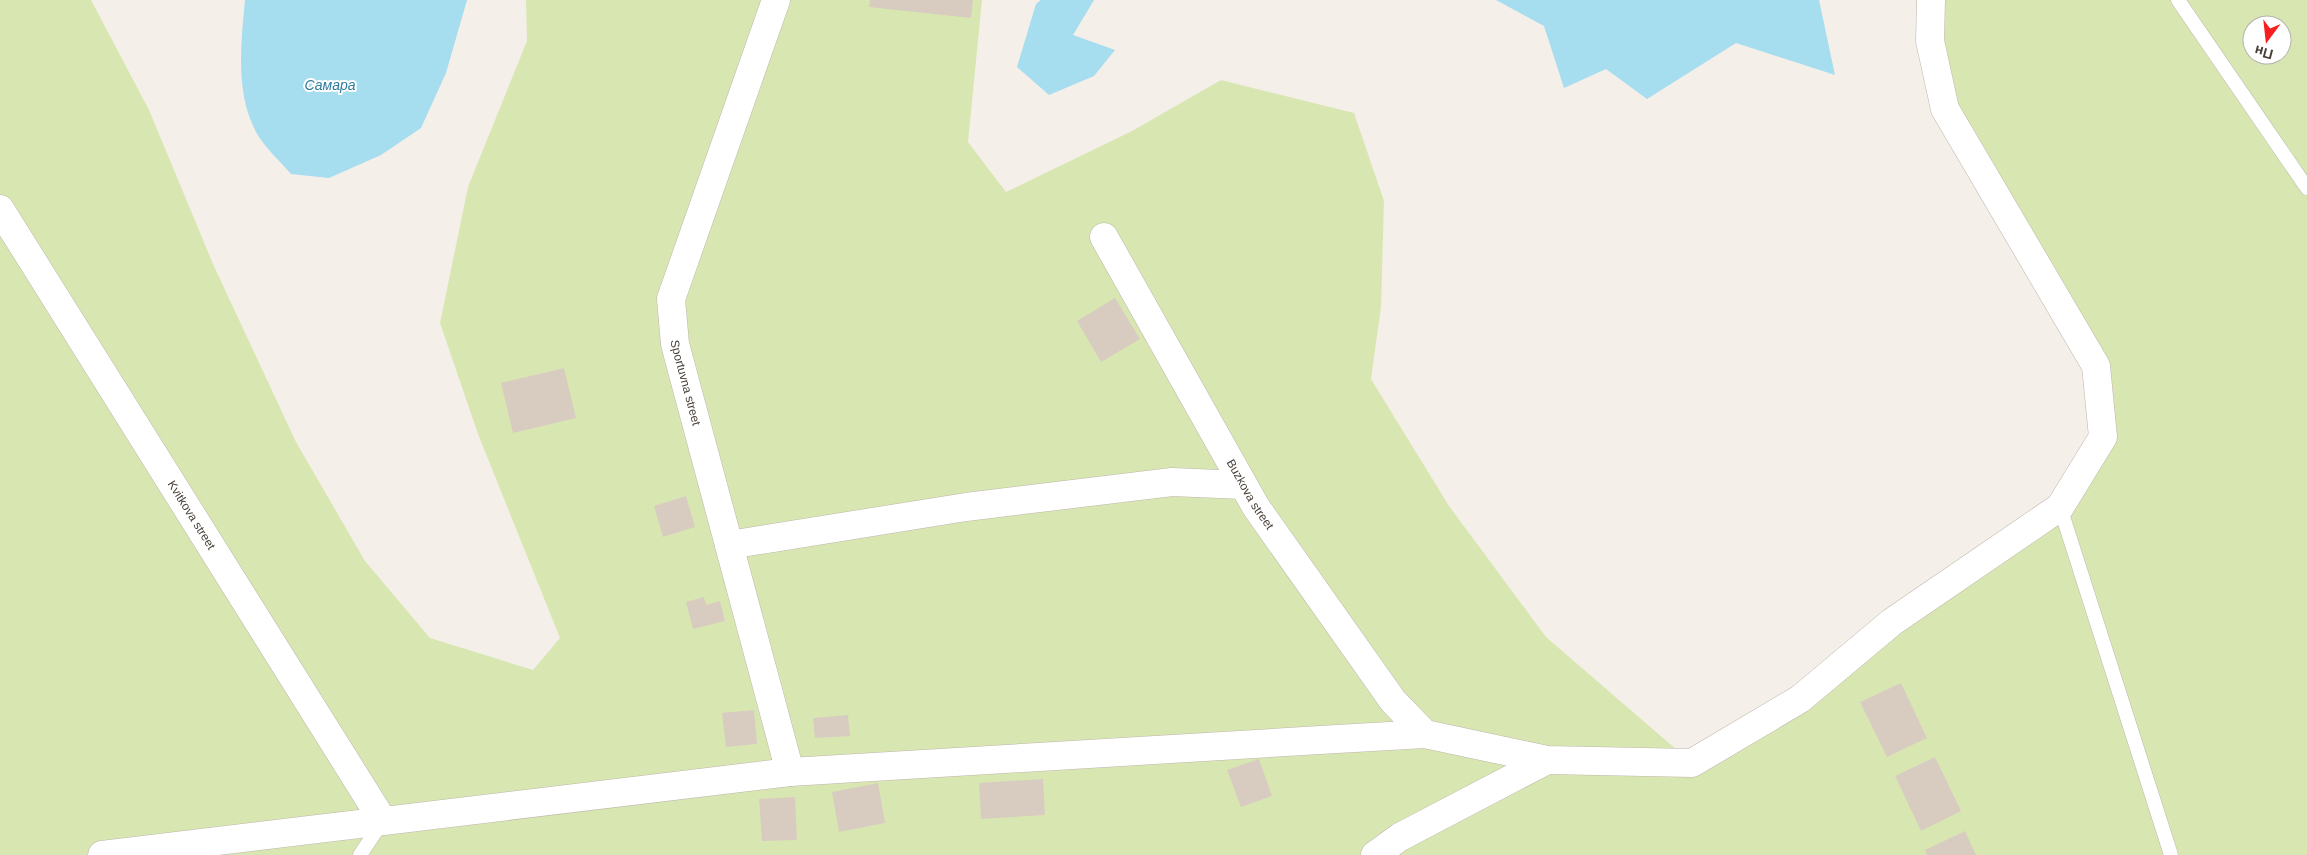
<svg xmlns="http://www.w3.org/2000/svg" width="2307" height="855" viewBox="0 0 2307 855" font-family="Arial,sans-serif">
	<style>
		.green { fill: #d8e7b2; fill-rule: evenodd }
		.water { fill: #a6ddef }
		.building { fill: #d8ccc1 }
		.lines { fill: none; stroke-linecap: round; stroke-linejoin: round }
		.lane-casing { stroke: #bfb5ab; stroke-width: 15 }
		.street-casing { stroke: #bfb5ab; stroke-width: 29 }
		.lane { stroke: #fff; stroke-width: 14 }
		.street { stroke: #fff; stroke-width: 28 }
		.labels { text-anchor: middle; stroke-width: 4; stroke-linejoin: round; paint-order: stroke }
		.street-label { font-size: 12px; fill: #473f37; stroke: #fff }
		.water-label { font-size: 14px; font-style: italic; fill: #2d7c9a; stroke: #fff }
	</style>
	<rect width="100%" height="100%" fill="#f4efe9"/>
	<path class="green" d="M0,0H91L149,110L213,264L296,442L365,561L430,638L533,670L560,638L478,434L440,323L468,187L527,41L526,0H982L968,142L1006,192L1132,131L1221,80L1354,113L1384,201L1381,307L1371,379L1449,506L1546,637L1692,763L2060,507L2103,437L2096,366L1945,109L1931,0H2307V855H0ZM2252,25H2282V55H2252Z"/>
	<g class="water">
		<path d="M245,0H467L446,73L421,128L381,155L329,178L291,174C280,161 264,147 256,132C235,92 241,44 245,0Z"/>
		<polygon points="1041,0 1094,0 1073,35 1115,50 1094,76 1049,95 1017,67 1036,4"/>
		<polygon points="1496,0 1819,0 1835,75 1736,43 1647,99 1606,69 1564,88 1544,26"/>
	</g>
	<g class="building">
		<polygon points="870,0 973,0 971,18 869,7"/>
		<polygon points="1115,298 1140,339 1101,362 1077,321"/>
		<polygon points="564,368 576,418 513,433 501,383"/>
		<polygon points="686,496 695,527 663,537 654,506"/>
		<polygon points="704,597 706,605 720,601 725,621 693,629 686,602"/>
		<polygon points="1901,683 1927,738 1887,757 1860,702"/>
		<polygon points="754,710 757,744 726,747 722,713"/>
		<polygon points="848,715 850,736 815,738 813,718"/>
		<polygon points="1935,757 1961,811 1921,831 1895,776"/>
		<polygon points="1259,759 1272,796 1241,807 1227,770"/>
		<polygon points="1043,779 1045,815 981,819 979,783"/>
		<polygon points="878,783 885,823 839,832 832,792"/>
		<polygon points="795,797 797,840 762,841 759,799"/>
		<polygon points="1965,831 1976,855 1927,855 1925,850"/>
	</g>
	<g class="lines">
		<g class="lane-casing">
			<g id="lane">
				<polyline points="2178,0 2307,188"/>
				<polyline points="2060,507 2171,855"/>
				<polyline points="360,855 382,822"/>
			</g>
		</g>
		<g class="street-casing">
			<g id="street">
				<path id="s1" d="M776,0L671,299L675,344L790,772"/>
				<path id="s2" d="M0,209L383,821"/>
				<path id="s3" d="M1104,237L1256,507L1393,701L1425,734"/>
				<polyline points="729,545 966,507 1172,482 1243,485"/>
				<polyline points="102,855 790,772 1337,739 1425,734 1547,760 1692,763 1800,699 1892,622 2060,507 2103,437 2096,366 1945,109 1930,41 1931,0"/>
				<polyline points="1375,855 1400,837 1547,760"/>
			</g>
		</g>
		<use href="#lane" class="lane"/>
		<use href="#street" class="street"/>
	</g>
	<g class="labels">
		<g class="street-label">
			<text dy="4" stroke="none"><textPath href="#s1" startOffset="402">Sportuvna street</textPath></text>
			<text dy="4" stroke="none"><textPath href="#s3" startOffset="296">Buzkova street</textPath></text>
			<text dy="4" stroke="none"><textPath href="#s2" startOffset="361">Kvitkova street</textPath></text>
		</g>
		<g class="water-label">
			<text x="330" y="90">Самара</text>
		</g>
	</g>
	<g transform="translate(2267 40) rotate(195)"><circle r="24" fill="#ffffff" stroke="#b5b2af"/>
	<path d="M0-4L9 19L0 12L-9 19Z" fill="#f61e1f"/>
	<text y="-8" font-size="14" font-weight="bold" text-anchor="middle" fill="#473f37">Пн</text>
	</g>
</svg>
